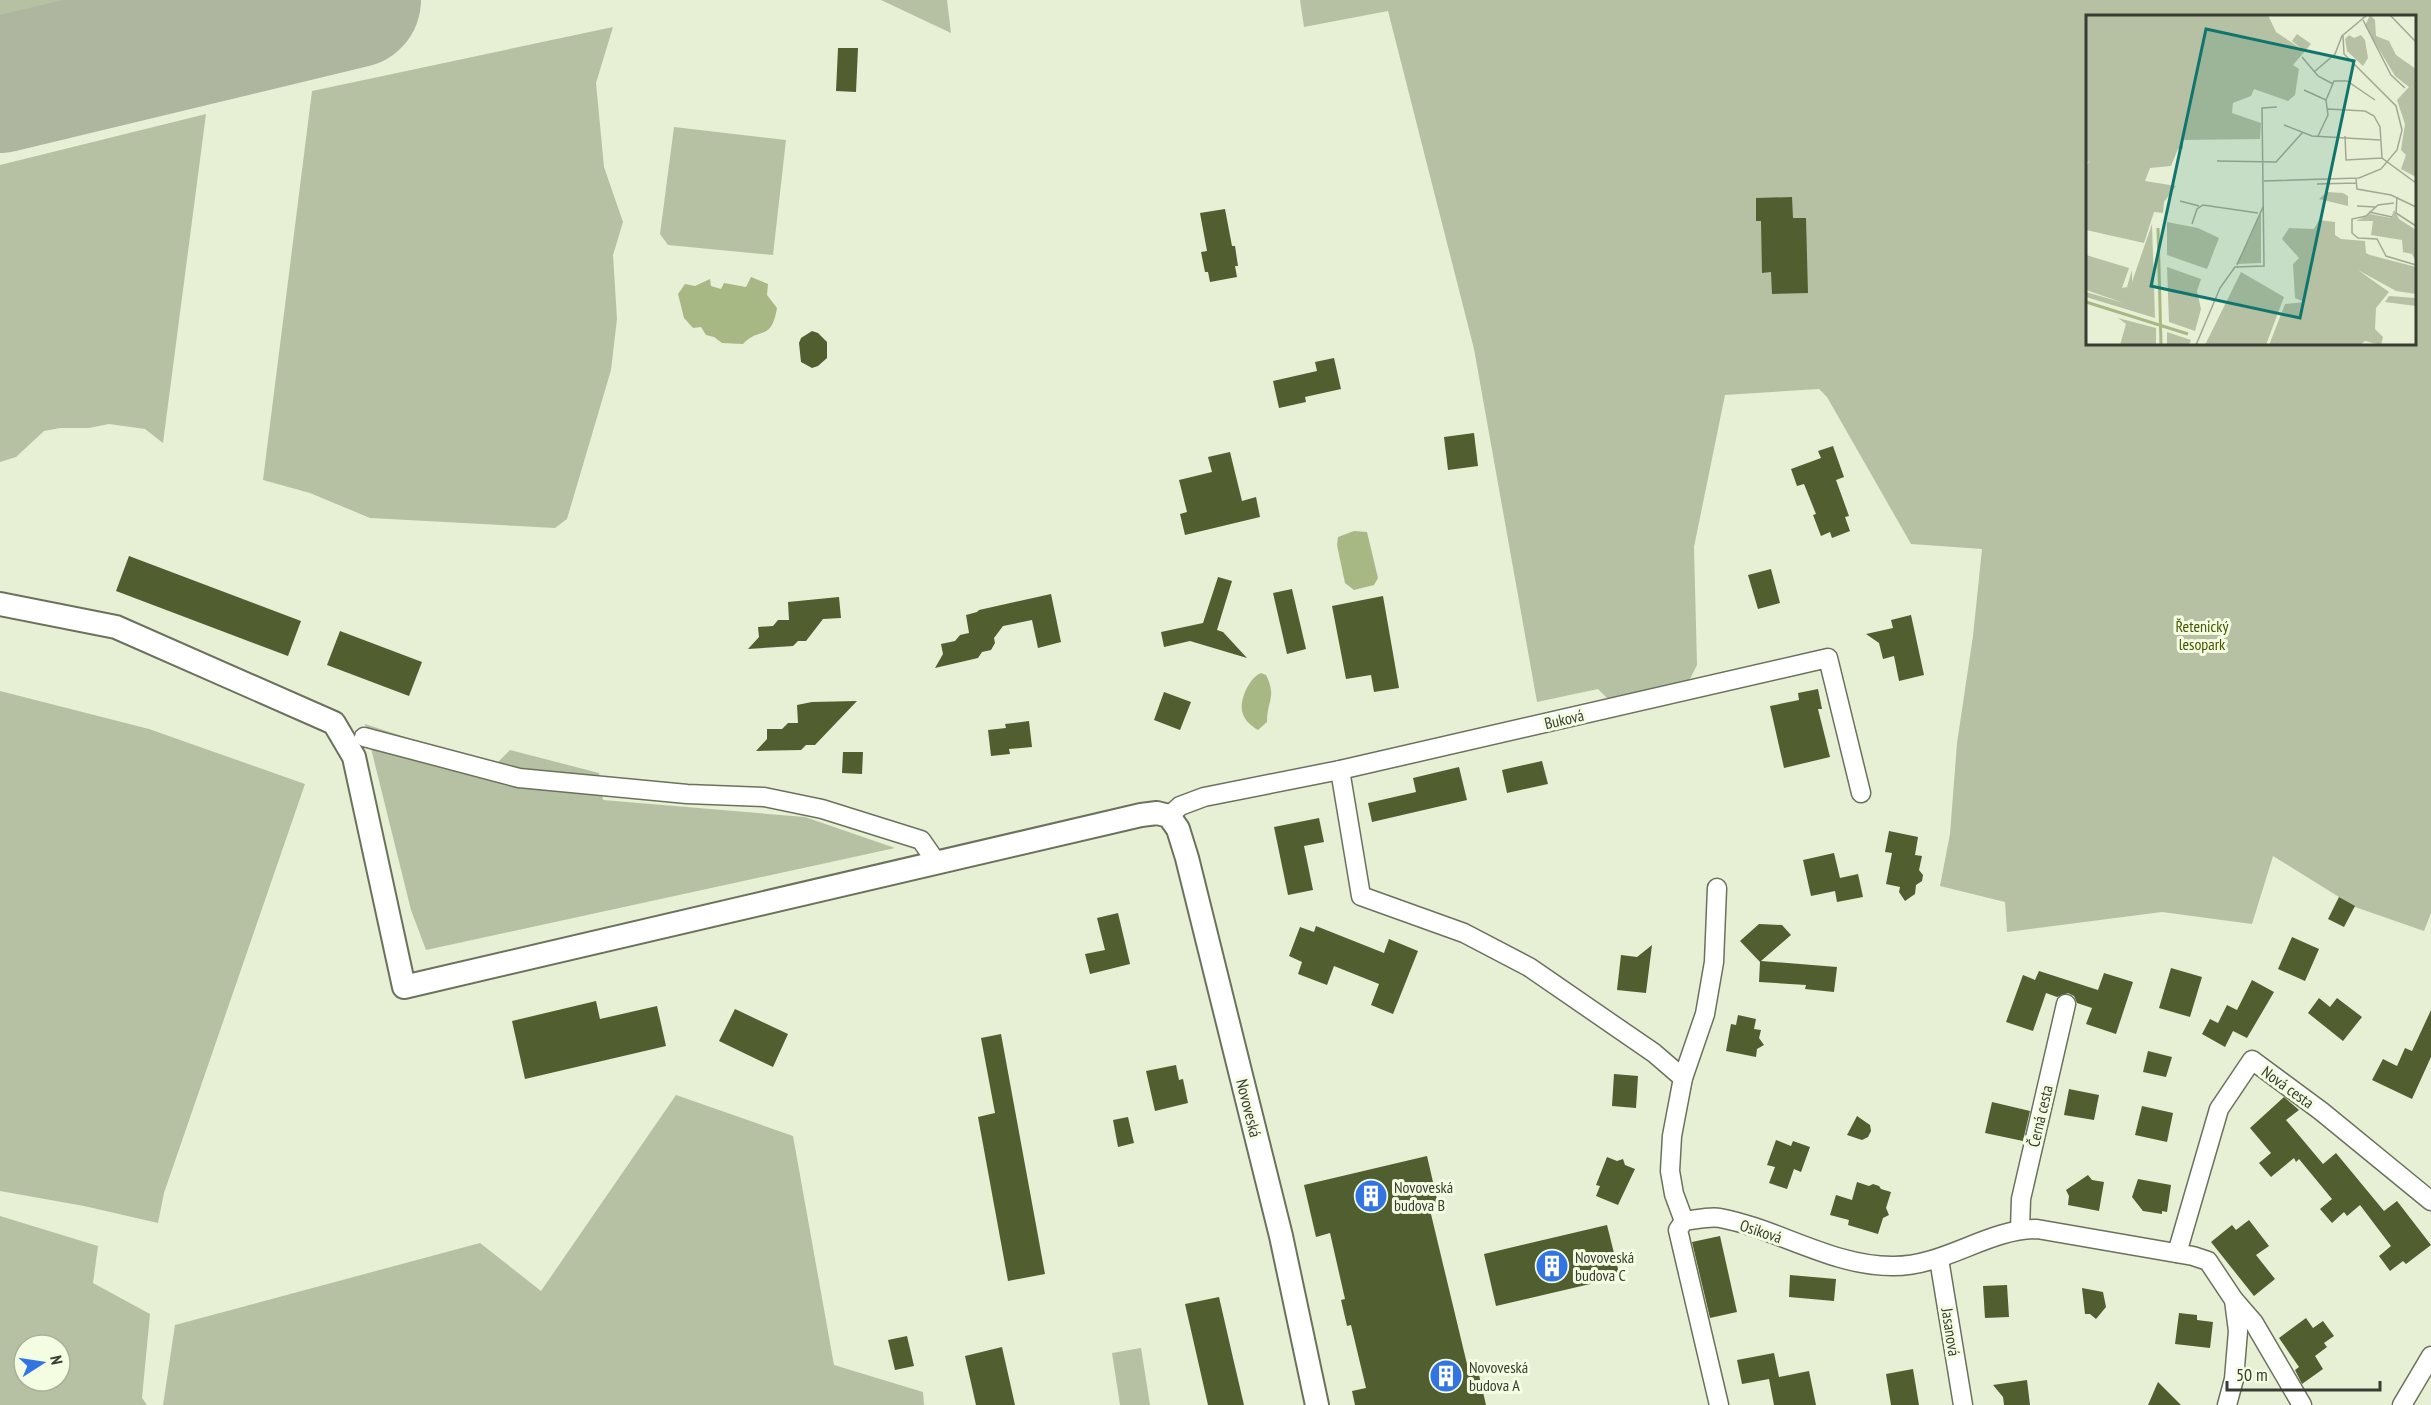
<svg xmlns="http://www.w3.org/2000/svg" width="2431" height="1405" viewBox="0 0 2431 1405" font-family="'PT Sans Narrow',sans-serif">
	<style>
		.green { fill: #b6c0a2; fill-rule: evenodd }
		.water { fill: #a8b885 }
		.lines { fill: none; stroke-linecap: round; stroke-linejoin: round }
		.runway { stroke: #aeb6a0; stroke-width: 136 }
		.building { fill: #515e2f }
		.minor-casing { stroke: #6a725b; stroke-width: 21 }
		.tertiary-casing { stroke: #6a725b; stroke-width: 26 }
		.minor { stroke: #fff; stroke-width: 18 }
		.tertiary { stroke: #fff; stroke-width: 22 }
		.labels { text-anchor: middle; stroke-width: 6; stroke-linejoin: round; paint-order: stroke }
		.park-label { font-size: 16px; fill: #435501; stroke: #f4fde2 }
		.street-label { font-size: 16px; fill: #393c32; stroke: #f4fde2 }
		.poi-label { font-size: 16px; fill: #393c32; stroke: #f4fde2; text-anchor: start }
		.inset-river { fill: none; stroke: #a8b885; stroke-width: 3 }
		.inset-road { fill: none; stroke: #a1a894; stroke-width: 1.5 }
		.view { fill: #0f766e; fill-opacity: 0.15; stroke: #0f766e; stroke-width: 3 }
		.inset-edge { fill: none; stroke: #393c32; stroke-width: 3 }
	</style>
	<rect width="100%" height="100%" fill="#e7f0d5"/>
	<g class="green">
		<polygon points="0,0 132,0 0,32"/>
		<polygon points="881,0 947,0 951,33"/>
		<path d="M1300,0H2431V913L2424,931L2355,907L2273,856L2252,924L2162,912L2007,932L2005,902L1940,886L1950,834L1957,743L1973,636L1982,549L1911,544L1827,397L1819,389L1725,395L1694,547L1697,665L1688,683L1610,701L1598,689L1537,702L1474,349L1388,11L1304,27ZM2088,16H2414V344H2088Z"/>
		<polygon points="613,27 596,83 604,167 623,222 613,255 617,319 611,370 567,519 555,528 370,518 310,493 263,480 312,91"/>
		<polygon points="206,114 163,443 145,429 109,424 89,428 60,428 44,431 16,457 0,462 0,165"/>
		<polygon points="674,127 786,140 773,255 668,245 660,234"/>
		<polygon points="0,691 149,729 305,784 164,1193 158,1223 84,1206 0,1191"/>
		<polygon points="365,724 494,766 510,750 599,773 603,800 805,817 895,848 426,950 411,910"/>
		<polygon points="676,1095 793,1136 834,1365 923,1392 924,1405 163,1405 175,1325 480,1243 541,1291"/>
		<path d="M0,1216L98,1246L93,1283L150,1314L142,1398L147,1405H0ZM24,1345H60V1381H24Z"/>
		<polygon points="1141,1348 1150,1405 1120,1405 1112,1353"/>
	</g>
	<g class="water">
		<path d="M751,277L768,284L767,295L777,308C771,343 759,326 743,344L722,343L714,337L706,335L701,327L693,328L684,318L678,294L685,284L695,286L710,279L711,286L721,289L724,283L746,287Z"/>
		<polygon points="1354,531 1367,532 1378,578 1374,585 1354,590 1345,583 1337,545 1338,537"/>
		<path d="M1261,673L1266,675C1277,697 1267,700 1267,722L1258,730C1251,726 1244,720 1242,711C1240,699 1249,678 1261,673Z"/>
	</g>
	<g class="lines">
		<polyline class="runway" points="0,85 353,0"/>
	</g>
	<g class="building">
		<polygon points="838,48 858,48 856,92 836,91"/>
		<polygon points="1792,197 1793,218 1806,218 1808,293 1772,294 1771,272 1762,273 1761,221 1756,221 1756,198"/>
		<polygon points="1225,209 1232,246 1235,246 1238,266 1235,266 1237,277 1210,282 1208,272 1205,272 1201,252 1207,251 1200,213"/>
		<polygon points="812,331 818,333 827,342 827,358 818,366 812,368 801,362 799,343 801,338"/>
		<polygon points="1334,358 1341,389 1305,397 1306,402 1279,408 1273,381 1317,371 1315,362"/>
		<polygon points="1474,433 1478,466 1448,470 1444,437"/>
		<polygon points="1833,446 1844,477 1836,480 1849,516 1845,517 1850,531 1832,538 1830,532 1821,536 1813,515 1816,514 1804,484 1797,486 1791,469 1821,458 1818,451"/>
		<polygon points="1230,452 1242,501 1256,497 1260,517 1185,535 1180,514 1187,512 1179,480 1212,472 1208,457"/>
		<polygon points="129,556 301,621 288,656 116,591"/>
		<polygon points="1771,569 1780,603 1758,609 1748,575"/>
		<polygon points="1218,577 1232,581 1217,630 1223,632 1247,658 1190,641 1164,647 1161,632 1203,623"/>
		<polygon points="1292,589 1306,649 1287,654 1273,593"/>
		<polygon points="1051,594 1061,642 1038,648 1032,620 1003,626 994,638 995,643 991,650 982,652 978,658 935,668 943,654 941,644 955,641 960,635 969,633 966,615 977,612 979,610"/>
		<polygon points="1383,596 1399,688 1374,692 1371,675 1346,679 1332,606"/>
		<polygon points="839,597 841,618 823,619 806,641 798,641 793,646 748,649 759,637 758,627 773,626 778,620 789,620 788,602"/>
		<polygon points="1911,615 1924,675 1899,681 1894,656 1883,659 1879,643 1866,634 1893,628 1891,620"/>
		<polygon points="340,631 422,662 409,696 327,665"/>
		<polygon points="1818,689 1822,709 1818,709 1830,757 1784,768 1770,706 1799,700 1798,693"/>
		<polygon points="1164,692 1191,702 1180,730 1154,720"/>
		<polygon points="857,701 815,745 806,745 801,750 756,751 767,739 767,729 782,729 788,723 798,723 797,705 812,702"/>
		<polygon points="1029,721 1032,747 1009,749 1010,754 991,756 988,730 1006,728 1005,724"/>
		<polygon points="843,752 863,752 862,774 842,773"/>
		<polygon points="1542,761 1548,784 1507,793 1502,770"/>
		<polygon points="1459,767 1467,800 1372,822 1368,803 1416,792 1413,778"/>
		<polygon points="1319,818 1324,842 1304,846 1313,890 1288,895 1274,827"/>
		<polygon points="1889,831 1918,837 1915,855 1922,856 1919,870 1923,875 1922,881 1916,885 1915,894 1905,901 1899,892 1900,887 1886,884 1892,853 1885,852"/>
		<polygon points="1834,853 1840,878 1858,874 1863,897 1837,902 1835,891 1811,896 1803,860"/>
		<polygon points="2339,897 2355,906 2344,927 2328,919"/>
		<polygon points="1118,913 1130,964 1090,974 1085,954 1105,950 1097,918"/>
		<polygon points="1759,924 1782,925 1791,935 1761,961 1837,967 1834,992 1805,989 1806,985 1759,982 1760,962 1740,941"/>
		<polygon points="1316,926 1384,953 1389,939 1418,951 1393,1014 1371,1005 1379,984 1334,966 1327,985 1298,974 1302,962 1289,956 1300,927 1314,932"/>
		<polygon points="2292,937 2319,949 2305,981 2278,969"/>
		<polygon points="1652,945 1646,993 1617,990 1621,955 1637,957"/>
		<polygon points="2171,968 2202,977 2190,1017 2159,1008"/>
		<polygon points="2039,971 2098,990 2104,973 2133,982 2116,1034 2086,1024 2092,1008 2077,1003 2074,996 2068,993 2057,997 2046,993 2033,1031 2006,1022 2023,975 2035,980"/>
		<polygon points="2252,980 2274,992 2247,1038 2233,1031 2225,1047 2202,1034 2210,1019 2218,1023 2227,1005 2237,1010"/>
		<polygon points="2319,998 2330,1007 2337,998 2362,1017 2343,1041 2308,1013"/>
		<polygon points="596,1001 600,1019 657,1006 666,1046 525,1079 512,1021"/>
		<polygon points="735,1009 788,1034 773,1067 719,1041"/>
		<polygon points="2431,1010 2431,1057 2412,1099 2372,1080 2383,1059 2397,1066 2405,1048 2412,1051"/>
		<polygon points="1738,1015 1756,1019 1754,1029 1761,1030 1759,1038 1764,1045 1757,1049 1756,1057 1726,1051 1731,1024 1736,1025"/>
		<polygon points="1001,1034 1045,1274 1008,1281 978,1117 995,1113 981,1038"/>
		<polygon points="2148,1051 2172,1057 2166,1077 2143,1072"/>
		<polygon points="1176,1065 1179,1080 1183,1079 1188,1103 1155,1111 1146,1071"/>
		<polygon points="1614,1074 1638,1076 1636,1108 1612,1106"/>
		<polygon points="2069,1089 2099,1095 2094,1120 2064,1115"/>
		<polygon points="2284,1097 2299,1110 2286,1120 2323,1164 2336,1153 2384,1211 2397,1201 2431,1245 2406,1264 2403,1261 2390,1271 2379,1256 2391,1246 2360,1205 2347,1216 2344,1212 2332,1223 2320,1209 2332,1199 2299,1159 2296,1162 2294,1158 2271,1177 2259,1163 2271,1153 2250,1128"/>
		<polygon points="1992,1102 2030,1111 2023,1141 1985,1133"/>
		<polygon points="2142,1106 2173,1113 2167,1142 2135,1135"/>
		<polygon points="1857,1116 1870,1125 1871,1131 1868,1137 1862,1140 1847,1135"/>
		<polygon points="1128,1117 1134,1143 1118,1147 1113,1120"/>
		<polygon points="1776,1140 1791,1146 1793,1141 1810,1147 1801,1172 1794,1169 1787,1189 1769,1183 1775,1167 1767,1165"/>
		<polygon points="1427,1156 1439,1208 1430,1210 1467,1364 1476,1362 1486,1405 1355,1405 1352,1391 1366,1388 1351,1325 1347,1326 1341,1300 1345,1299 1330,1233 1316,1237 1304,1185"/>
		<polygon points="1607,1157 1617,1161 1623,1159 1625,1165 1635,1169 1618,1205 1596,1196 1600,1186 1596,1185"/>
		<polygon points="2088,1175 2092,1180 2104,1182 2099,1211 2068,1205 2069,1196 2066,1190"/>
		<polygon points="2138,1179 2171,1185 2167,1212 2162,1211 2162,1214 2143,1211 2132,1197"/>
		<polygon points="1857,1182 1869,1186 1873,1184 1879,1186 1881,1189 1891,1192 1886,1208 1889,1215 1883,1218 1878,1234 1848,1225 1849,1220 1830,1215 1836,1195 1852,1200"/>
		<polygon points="2249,1220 2269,1246 2256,1255 2275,1279 2254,1296 2211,1242 2232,1225 2236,1230"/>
		<polygon points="1607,1225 1620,1277 1496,1306 1484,1254"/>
		<polygon points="1720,1236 1737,1312 1710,1318 1692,1242"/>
		<polygon points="1790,1275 1836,1279 1834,1301 1789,1297"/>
		<polygon points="2007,1285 2009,1317 1985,1318 1983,1286"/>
		<polygon points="2082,1288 2103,1292 2106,1307 2096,1319 2090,1314 2085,1314"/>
		<polygon points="1219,1297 1233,1358 1244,1405 1208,1405 1185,1304"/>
		<polygon points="2179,1313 2197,1315 2197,1320 2213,1322 2210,1348 2175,1344"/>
		<polygon points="2306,1318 2313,1328 2323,1321 2334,1336 2324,1343 2327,1347 2315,1356 2323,1369 2302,1384 2295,1370 2299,1367 2279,1338"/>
		<polygon points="907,1336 914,1366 895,1370 888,1340"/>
		<polygon points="1002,1347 1015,1405 976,1405 965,1356"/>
		<polygon points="1774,1353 1779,1377 1809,1371 1816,1405 1774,1405 1769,1379 1742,1384 1737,1360"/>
		<polygon points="1913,1369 1919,1405 1891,1405 1886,1374"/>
		<polygon points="2027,1380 2030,1405 2004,1405 2003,1397 1993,1385"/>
		<polygon points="2158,1382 2181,1405 2148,1405"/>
	</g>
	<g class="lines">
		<g class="minor-casing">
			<g id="minor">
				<polyline points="364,737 519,778 687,794 764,797 822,809 921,840 937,863"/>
				<polyline points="1340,770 1361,896 1464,933 1529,967 1654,1053 1683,1078"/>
				<polyline points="1169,816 1180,806 1204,797 1340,770 1828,658 1861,793"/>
				<polyline points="1684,1221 1674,1194 1670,1171 1672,1136 1683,1078 1705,1014 1714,962 1717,888"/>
				<polyline points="2020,1229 2021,1199 2066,1004"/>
				<polyline points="2177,1253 2219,1109 2252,1060 2321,1111 2431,1201"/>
				<polyline points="1939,1259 1963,1405"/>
				<polyline points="2234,1300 2254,1323 2302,1405"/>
				<path d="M1719,1405L1678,1230L1684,1221C1695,1220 1709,1216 1720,1218C1778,1229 1832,1266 1892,1266C1944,1267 1987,1229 2037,1229L2193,1256L2208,1261L2234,1300L2238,1331L2234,1379L2227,1405"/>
				<polyline points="2402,1405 2431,1356"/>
			</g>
		</g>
		<g class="tertiary-casing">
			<polyline id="tertiary" points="0,604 116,627 334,723 354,757 404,987 1141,815 1157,813 1169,816 1178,829 1187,858 1281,1236 1317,1405"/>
		</g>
		<use href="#minor" class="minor"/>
		<use href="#tertiary" class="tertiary"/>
	</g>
	<defs>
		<g id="building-disc" transform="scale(1.725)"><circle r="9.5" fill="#3275e2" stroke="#f4fde2"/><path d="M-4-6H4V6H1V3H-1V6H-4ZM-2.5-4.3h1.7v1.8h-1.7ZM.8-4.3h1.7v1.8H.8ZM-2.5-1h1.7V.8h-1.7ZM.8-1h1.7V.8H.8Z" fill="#fff"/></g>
	</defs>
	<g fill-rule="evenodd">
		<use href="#building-disc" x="1371" y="1196"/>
		<use href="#building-disc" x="1552" y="1266"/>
		<use href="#building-disc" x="1446" y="1376"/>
	</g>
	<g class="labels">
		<g class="park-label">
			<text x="2202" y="632">Řetenický<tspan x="2202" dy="18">lesopark</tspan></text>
		</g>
		<g class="street-label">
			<text transform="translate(1564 719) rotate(-13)" y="6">Buková</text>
			<text transform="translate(2288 1087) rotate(36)" y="6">Nová cesta</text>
			<text transform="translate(1249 1108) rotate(76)" y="6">Novoveská</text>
			<text transform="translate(2040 1116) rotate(-77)" y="6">Černá cesta</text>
			<text transform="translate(1761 1231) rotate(18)" y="6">Osiková</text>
			<text transform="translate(1951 1332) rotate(81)" y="6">Jasanová</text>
		</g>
		<g class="poi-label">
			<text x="1394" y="1193">Novoveská<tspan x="1394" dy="18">budova B</tspan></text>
			<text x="1575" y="1263">Novoveská<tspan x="1575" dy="18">budova C</tspan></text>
			<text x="1469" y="1373">Novoveská<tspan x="1469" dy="18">budova A</tspan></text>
		</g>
	</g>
	<g transform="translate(2086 15)">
		<rect width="330" height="330" fill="#e7f0d5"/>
		<path d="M0,0H182L190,17L217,35L206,26L211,19L225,29L207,50L213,54L209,80L202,86L168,74L165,81L147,88L146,98L175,108L174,124L97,125V134H92L85,151L64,153L59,166L90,171L78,187L77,198L68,197L58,228L0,215V151L4,145L0,149ZM284,0L289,5L290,21L303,26L310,40L330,54V162L315,154L320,140L315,135L319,109L311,85L323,72L309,61L279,11ZM263,20L268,23L275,20L279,25L282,43L277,51L261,36L259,24ZM241,177L257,178L262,181V191L233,184ZM308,195L313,204L330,215V247L326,239L317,237L316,225L285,220L287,206H270L284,199L305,203ZM175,196V248L150,249L163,225ZM233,205L249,207V220L255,224L279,226L280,238L284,240L330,252V279L310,276L272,255L303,277L290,293L289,314L297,322L295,330L279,326L274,330H183L199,289L218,287L209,283L207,249L213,243L196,224L203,213L228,214ZM81,207L112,213L133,223L121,254L81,240ZM66,209L69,303L0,282V277L38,288L0,275V240L43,253L36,273L41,272L46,255V267ZM81,252L115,264L111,276L115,294L109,316L83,307ZM155,257L198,282L180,330H119ZM303,281L330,283V291L299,287ZM32,303L70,313V330H34L40,309ZM81,317L105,325L103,330H81Z" fill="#b6c0a2"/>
		<path class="inset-river" d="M72,213L75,330M0,287L102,319"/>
		<path class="inset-road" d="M304,0L330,27M277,5L305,60L319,73M216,42L232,61L247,69M228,57L249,39L256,21L281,0M218,75L240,85M242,94L279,96L288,101L294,112L296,143L330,168M198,110L226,121L294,125M232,121L242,100L240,85L248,66H261L289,85M259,121L260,145L296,143M131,146L190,147L217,117M270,164L271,174L305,180L330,192M178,166L273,163L295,154L311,135L316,115L310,91L258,39L257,21M231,169L270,168M311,182L310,198L330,211M94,186L113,191M308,188L292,190L280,201L266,204V218L272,223L291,224L300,241L330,250M271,191L289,192M283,197L306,202M106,209L111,194L117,190L172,198M151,250L177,192M110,330L134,273L149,252L178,251L176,93L191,92"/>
		<path class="view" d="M120,14L268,46L214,303L65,271Z"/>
		<rect width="330" height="330" class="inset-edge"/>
	</g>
	<g transform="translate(42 1363) rotate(78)"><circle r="28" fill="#f4fde2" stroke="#a9b09c" stroke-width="1.5"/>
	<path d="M0-4.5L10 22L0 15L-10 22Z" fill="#3275e2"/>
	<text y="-9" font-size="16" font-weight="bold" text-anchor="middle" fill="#393c32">N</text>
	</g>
	<path d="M2227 1381v9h153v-9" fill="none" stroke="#393c32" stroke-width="3"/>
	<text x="2236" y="1381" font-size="18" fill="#393c32" stroke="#f4fde2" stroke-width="4.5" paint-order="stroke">50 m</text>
</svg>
